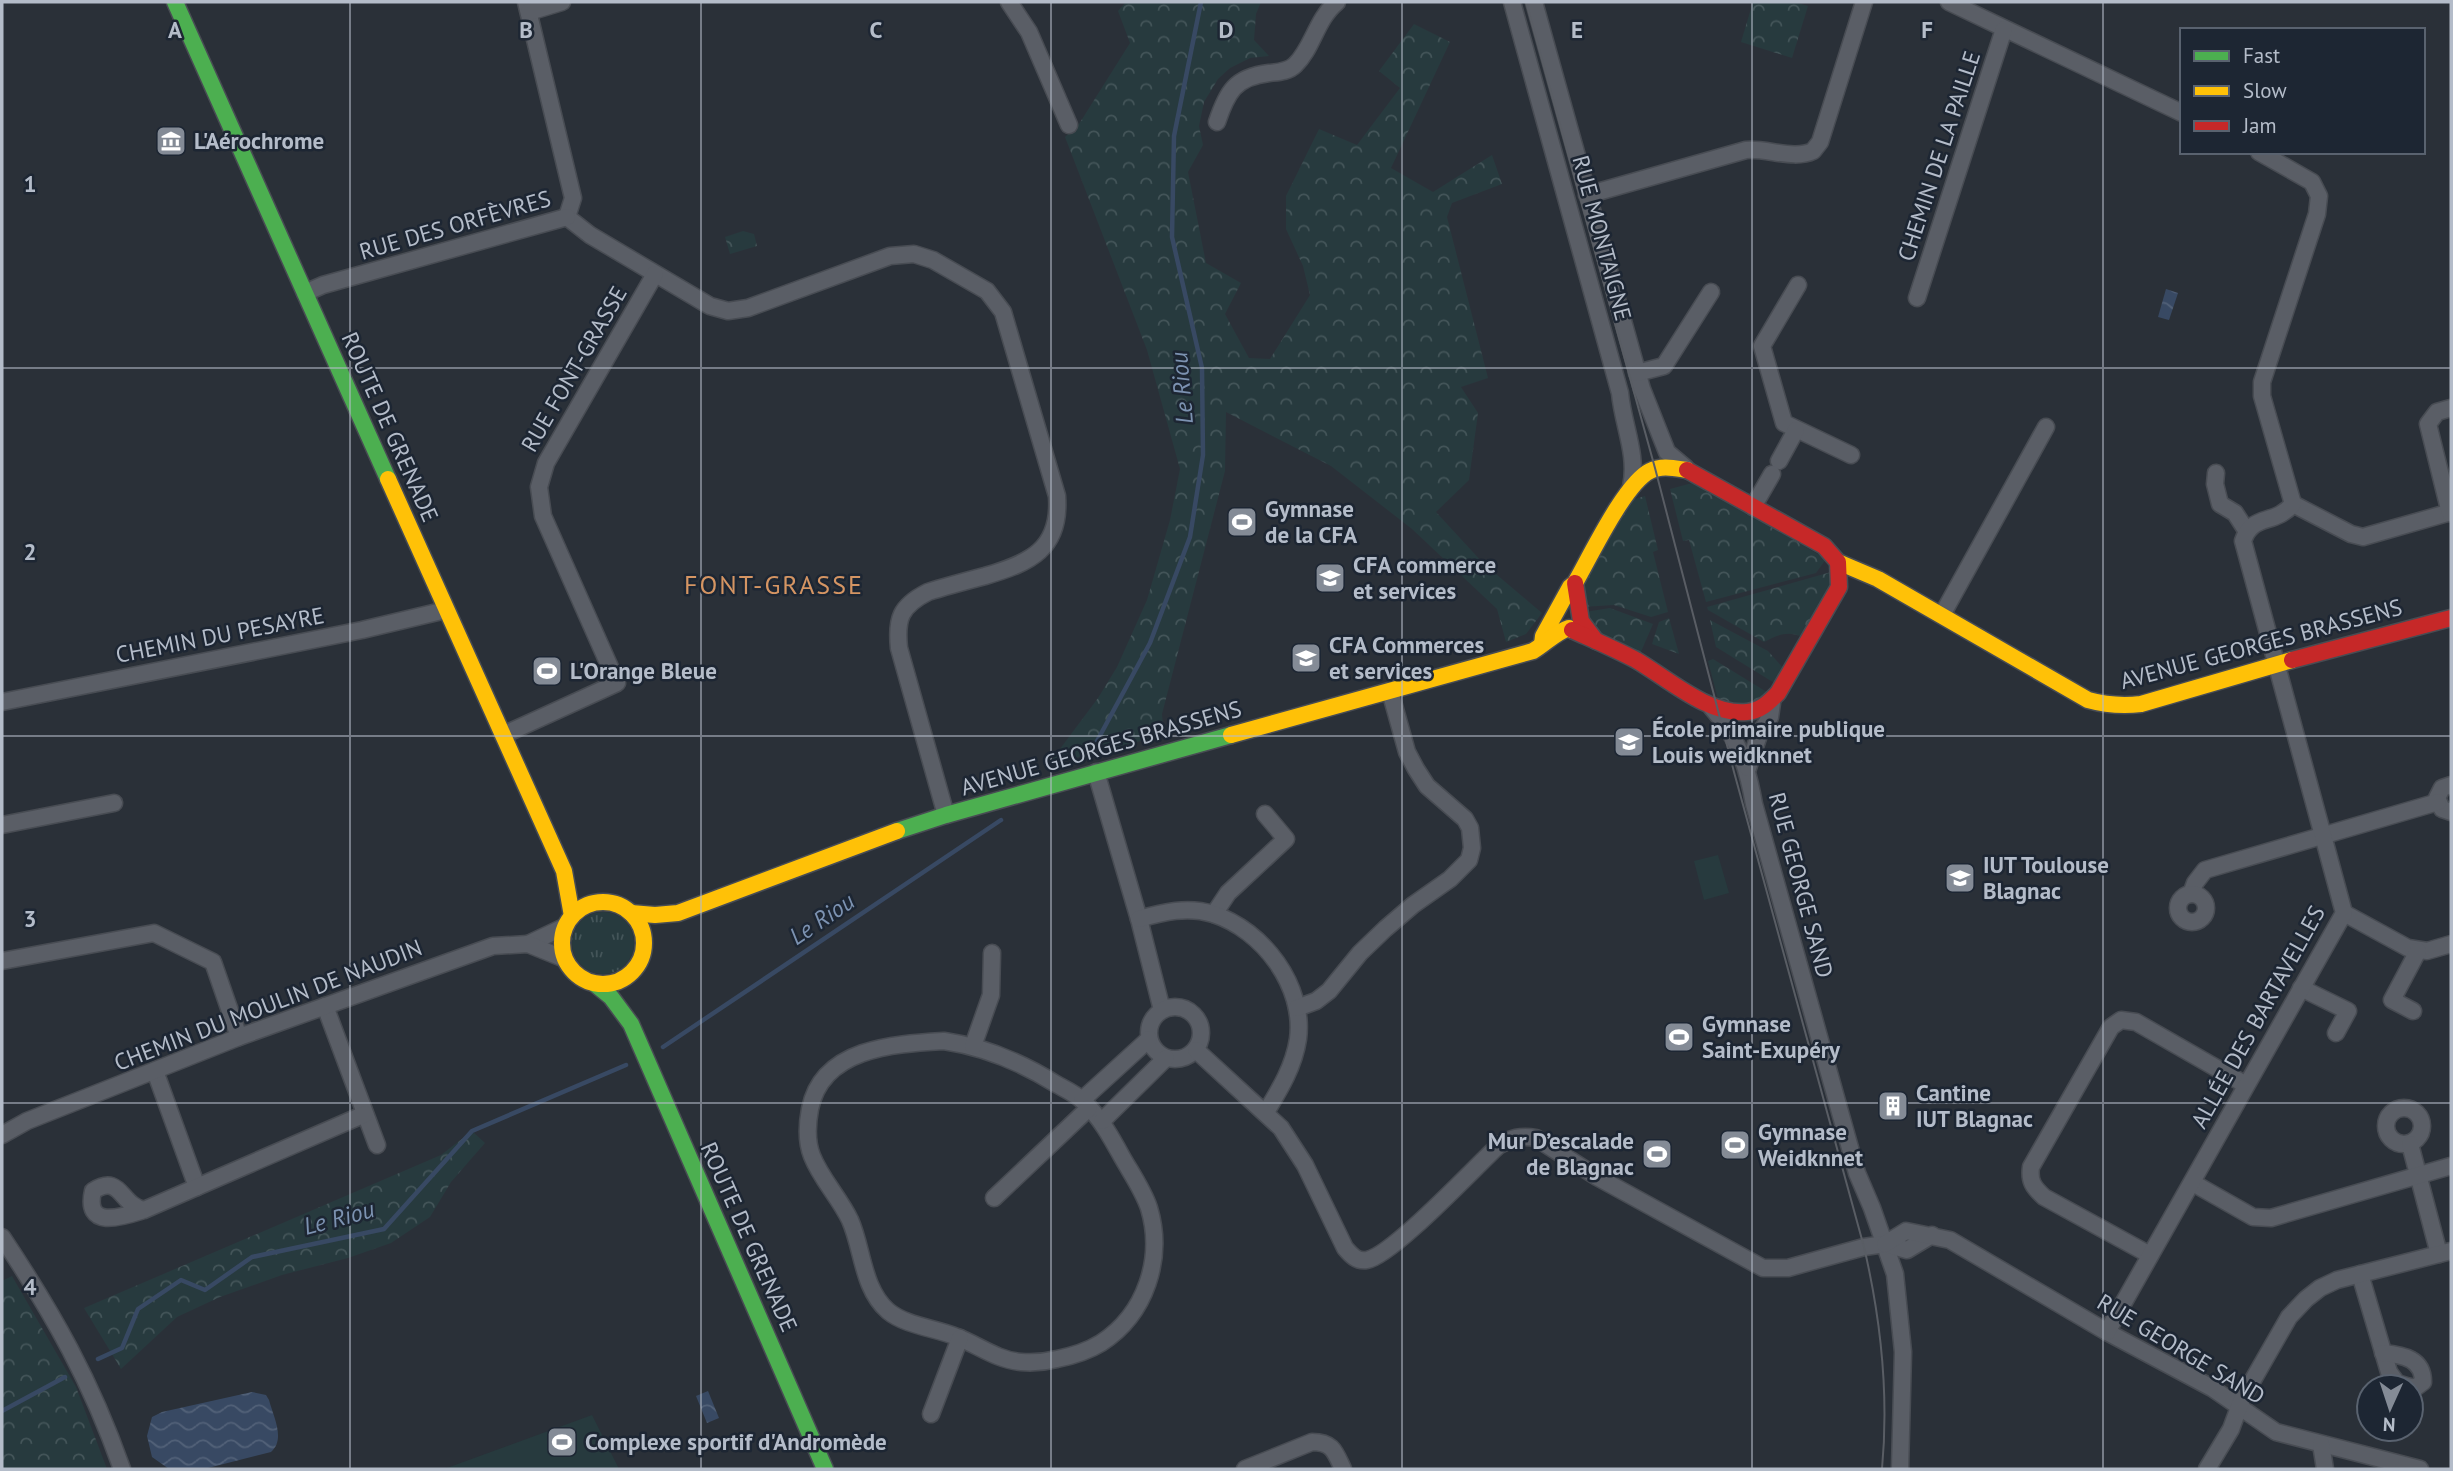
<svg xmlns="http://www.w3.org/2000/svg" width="2453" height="1471" viewBox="0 0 2453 1471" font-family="'PT Sans',sans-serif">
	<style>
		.grass { fill: url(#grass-tufts) }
		.forest { fill: url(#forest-crowns) }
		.pitch { fill: #273a3e }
		.water { fill: url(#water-waves) }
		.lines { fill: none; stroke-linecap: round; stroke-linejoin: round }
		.stream { stroke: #384963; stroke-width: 4.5 }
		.street-casing { stroke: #484c53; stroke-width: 19 }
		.fast-casing { stroke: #484c53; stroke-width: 19 }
		.slow-casing { stroke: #484c53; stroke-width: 19 }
		.jam-casing { stroke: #484c53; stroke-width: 19 }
		.street { stroke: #5a5e66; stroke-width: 16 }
		.fast { stroke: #4caf50; stroke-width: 16 }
		.slow { stroke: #ffc107; stroke-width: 16 }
		.jam { stroke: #c62828; stroke-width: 16 }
		.tram { stroke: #595d64; stroke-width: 2 }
		.grid { fill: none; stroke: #b4bcc9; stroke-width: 2; stroke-opacity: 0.55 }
		.labels { text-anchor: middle; stroke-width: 5; stroke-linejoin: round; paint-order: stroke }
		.poi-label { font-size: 23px; font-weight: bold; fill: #b4bcc9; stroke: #1d2633; text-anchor: start }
		.street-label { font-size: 23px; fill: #b4bcc9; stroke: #1d2633 }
		.water-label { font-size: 24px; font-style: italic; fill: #7c92b1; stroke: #1d2633 }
		.quarter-label { font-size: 26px; letter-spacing: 2px; fill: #d59563; stroke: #1d2633 }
		.grid-label { font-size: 23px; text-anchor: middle; font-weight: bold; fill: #b4bcc9; stroke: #1d2633; stroke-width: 5; stroke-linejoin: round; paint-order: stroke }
	</style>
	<defs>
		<pattern id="grass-tufts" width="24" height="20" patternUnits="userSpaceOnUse" patternTransform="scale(1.75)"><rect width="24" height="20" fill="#273a3e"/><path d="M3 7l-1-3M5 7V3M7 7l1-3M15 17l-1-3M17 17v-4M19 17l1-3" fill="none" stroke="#445559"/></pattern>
		<pattern id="forest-crowns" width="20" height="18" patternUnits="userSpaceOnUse" patternTransform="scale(1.75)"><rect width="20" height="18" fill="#273a3e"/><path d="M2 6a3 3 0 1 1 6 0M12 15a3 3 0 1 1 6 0" fill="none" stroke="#445559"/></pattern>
		<pattern id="water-waves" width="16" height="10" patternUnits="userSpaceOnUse" patternTransform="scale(1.75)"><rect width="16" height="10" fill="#384963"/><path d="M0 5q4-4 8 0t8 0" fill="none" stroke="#526178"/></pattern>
	</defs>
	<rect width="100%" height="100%" fill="#2a3038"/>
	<circle class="grass" cx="603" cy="943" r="31"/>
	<g class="forest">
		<polygon points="1126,2 1261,2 1256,14 1254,40 1269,56 1250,58 1230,68 1218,79 1204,102 1199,126 1203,145 1188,172 1206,263 1241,283 1225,314 1249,358 1270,359 1310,295 1303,266 1286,229 1286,196 1319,129 1357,145 1400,88 1379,71 1414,24 1450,42 1391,168 1433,192 1492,155 1502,184 1452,203 1447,217 1488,378 1461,387 1478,413 1469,480 1436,512 1483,563 1542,613 1526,634 1506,642 1497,609 1412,529 1331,466 1226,412 1225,471 1162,714 1164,735 1048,765 1098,698 1117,667 1147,600 1170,520 1180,469 1147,350 1065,137 1079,124 1130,43 1118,11"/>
		<polygon points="1753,2 1795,2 1808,6 1792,58 1741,42"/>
		<polygon points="743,231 754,234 757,246 730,254 725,237"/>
		<polygon points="1696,482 1826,559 1816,573 1706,602 1689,540 1683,541 1670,489"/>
		<polygon points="1645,496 1658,550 1653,552 1668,612 1651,617 1614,605 1582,607 1583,585 1631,500"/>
		<path d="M1831,572L1832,582L1802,637C1788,630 1777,635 1764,642L1708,610L1707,607Z"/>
		<polygon points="1610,608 1653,624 1640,654 1602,634 1585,612"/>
		<polygon points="1669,618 1679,654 1652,644 1659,622"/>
		<polygon points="1710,620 1768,651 1784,669 1776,684 1716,647"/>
		<polygon points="1713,659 1770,694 1750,705 1718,699 1708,661"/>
		<polygon points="472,1131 485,1143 451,1182 430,1217 391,1243 348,1258 282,1275 220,1297 177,1317 121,1369 84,1308 441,1155"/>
		<polygon points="12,1276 76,1387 107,1469 2,1469 2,1281"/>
	</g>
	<g class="pitch">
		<polygon points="1718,855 1729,893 1704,900 1694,861"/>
		<polygon points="592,1415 619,1469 444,1469"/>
	</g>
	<g class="water">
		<polygon points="2166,289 2178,293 2169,320 2158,317"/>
		<polygon points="708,1391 719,1418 707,1423 696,1396"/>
		<path d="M252,1392L266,1395L269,1400C273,1416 286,1439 271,1452L204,1469H169L152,1457L147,1436L152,1417L162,1412Z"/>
	</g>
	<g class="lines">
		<g class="stream">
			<polyline points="1090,754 1150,643 1190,537 1203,455 1202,368 1172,237 1174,136 1201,2"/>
			<polyline points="663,1047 1001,820"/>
			<polyline points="98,1359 122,1348 138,1309 181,1280 205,1290 252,1257 384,1229 472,1131 626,1065"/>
			<polyline points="2,1411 65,1377"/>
		</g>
		<g class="street-casing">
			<g id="street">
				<polyline points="526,2 573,198 567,217"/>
				<polyline points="1009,2 1029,32 1069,125"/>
				<path d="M1512,2L1620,393C1623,426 1638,454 1631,487"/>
				<polyline points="1534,2 1642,389 1667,452 1686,468"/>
				<polyline points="1949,2 2182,113"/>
				<polyline points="529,12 562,2"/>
				<path d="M1217,122C1227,92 1235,77 1269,73C1278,72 1288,72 1295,65C1313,48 1316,19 1337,2"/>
				<path d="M1587,195L1746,150C1767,148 1794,160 1813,151L1820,142L1864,2"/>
				<path d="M567,217L590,235L710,306L728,311L748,308L890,256L914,254L933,260L987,291L1003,312L1057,496C1061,549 1030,563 985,576C966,581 947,586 928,592C900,606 896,619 899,648L946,815"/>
				<polyline points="1798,285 1762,346 1784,423 1851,455"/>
				<polyline points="305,293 323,285 567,217"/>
				<polyline points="1917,298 2004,29"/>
				<polyline points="1637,373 1664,366 1711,292"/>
				<polyline points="1779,461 1796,430"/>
				<polyline points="2216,473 2215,484 2220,504 2235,513 2246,530"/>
				<polyline points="2293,504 2351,534 2363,537 2451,512"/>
				<polyline points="1753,507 1772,474"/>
				<polyline points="2450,513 2428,424 2437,412 2451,408"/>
				<polyline points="1942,615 2046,427"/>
				<polyline points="2,702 362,630 446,610"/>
				<path d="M1711,707C1738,737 1747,765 1754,804L1857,1173L1872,1208L1895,1274L1903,1352L1900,1469"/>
				<polyline points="503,735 617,683 543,516 539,487 546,463 655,274"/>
				<polyline points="1748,768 1759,735 1770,717 1772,703"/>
				<polyline points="1096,772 1139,919 1162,1010"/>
				<polyline points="2451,785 2442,788 2437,798 2442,809 2451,812"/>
				<polyline points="2,825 114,803"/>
				<polyline points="2191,894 2195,883 2205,870 2438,802"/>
				<circle cx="2192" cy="908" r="14"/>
				<polyline points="2344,913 2408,948 2427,951 2451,944"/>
				<polyline points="1214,914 1228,893 1286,839 1265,814"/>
				<path d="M1139,919C1163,912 1188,906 1213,914C1263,930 1305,986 1298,1039C1294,1066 1280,1089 1266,1112"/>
				<polyline points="528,944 566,926"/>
				<polyline points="2,961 154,933 213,962 239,1037"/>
				<polyline points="2301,988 2348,1011 2336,1033"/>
				<polyline points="325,1006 377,1145"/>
				<circle cx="1175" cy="1033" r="26"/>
				<polyline points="1297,1008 1316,1001 1329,991 1360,953 1385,929 1413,905 1450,879 1469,860 1472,848 1470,828 1465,819 1427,786 1416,769 1407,752 1390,691"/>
				<polyline points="2413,1011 2392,1000 2418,951"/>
				<path d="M944,1041C985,1047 1021,1062 1056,1084C1065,1089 1076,1094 1083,1101C1100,1117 1111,1137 1122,1157C1131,1173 1143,1190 1149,1208C1164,1258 1146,1314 1101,1343C1088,1351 1072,1356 1057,1359C1045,1362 1033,1363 1021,1362C997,1360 978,1345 957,1337C936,1328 906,1326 888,1311C862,1288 863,1249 850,1220C839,1197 821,1179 812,1156C806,1141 807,1125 810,1109C822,1048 893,1044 944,1041Z"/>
				<polyline points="973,1046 991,995 992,953"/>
				<path d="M1196,1050L1281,1128L1305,1165L1345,1248C1351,1255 1357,1262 1367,1260C1393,1255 1474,1168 1498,1146C1511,1138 1521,1135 1536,1138L1597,1177L1763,1268H1788L1864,1247L1885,1244L1907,1250L1932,1235"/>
				<polyline points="155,1071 197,1187"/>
				<polyline points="1082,1100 1149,1039"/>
				<circle cx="2404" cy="1126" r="18"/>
				<polyline points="1102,1121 1166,1058"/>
				<polyline points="2,1135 27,1121 239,1037 493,946 528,944 565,959"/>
				<polyline points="2410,1144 2439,1254"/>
				<polyline points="2193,1183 2253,1217 2271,1218 2451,1166"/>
				<polyline points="994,1198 1089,1108"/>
				<path d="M144,1210C120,1205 121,1173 93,1191C84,1230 122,1217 144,1210L365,1114"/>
				<path d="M2,1237C54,1315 91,1381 122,1469"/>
				<polyline points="1885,1244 1906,1231 1950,1240 2107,1332 2212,1388 2276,1432 2420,1469"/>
				<path d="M2150,1255L2044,1197C2033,1187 2029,1181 2031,1167L2111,1027L2121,1020L2136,1022L2246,1085"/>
				<polyline points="2360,1274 2389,1372 2397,1383 2410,1387"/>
				<path d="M2107,1332L2344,913L2243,541C2252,513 2274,526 2293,504L2262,396V382L2317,214L2319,196L2312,182L2259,152"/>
				<path d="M2383,1353C2404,1355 2423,1359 2423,1382L2415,1388L2411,1387"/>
				<polyline points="931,1414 960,1338"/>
				<polyline points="2321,1444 2325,1469"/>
				<path d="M1245,1469L1312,1442C1333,1442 1335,1452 1343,1469"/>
				<polyline points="2207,1469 2231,1429 2242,1399 2289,1317 2306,1299 2320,1288 2337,1280 2451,1251"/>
			</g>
		</g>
		<g class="fast-casing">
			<g id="fast">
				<polyline points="175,2 388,479"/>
				<polyline points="897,831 946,815 1231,735"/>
				<polyline points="595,984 611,997 631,1024 825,1469"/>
			</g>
		</g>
		<g class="slow-casing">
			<g id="slow">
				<polyline points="388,479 564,871 572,916"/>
				<path d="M1838,562L1878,579L2088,700C2106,705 2123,706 2141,704L2292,660"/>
				<path d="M1542,644L1543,636L1570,587L1575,583C1590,557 1625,483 1650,471C1661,465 1674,468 1687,470"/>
				<path d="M1231,735L1533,651C1545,644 1556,632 1569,628L1572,630"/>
				<circle cx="603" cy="943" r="41"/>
				<polyline points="631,913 655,915 678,913 897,831"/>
			</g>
		</g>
		<g class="jam-casing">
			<g id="jam">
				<polyline points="1575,583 1581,621 1596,641"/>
				<path d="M1572,630C1594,640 1615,649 1636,660C1667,678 1709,716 1747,712C1761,711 1769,702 1778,693L1839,587L1838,562L1824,546L1687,470"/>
				<polyline points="2292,660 2451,618"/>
			</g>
		</g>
		<use href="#street" class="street"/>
		<use href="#fast" class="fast"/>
		<use href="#slow" class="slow"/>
		<use href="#jam" class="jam"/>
		<path class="tram" d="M1526,2L1655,468L1734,772L1864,1247C1881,1320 1889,1394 1882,1469"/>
	</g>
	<path class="grid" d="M350,2V1469M701,2V1469M1051,2V1469M1402,2V1469M1752,2V1469M2103,2V1469M2,368H2451M2,736H2451M2,1103H2451"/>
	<defs>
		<g id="museum-square" transform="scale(1.575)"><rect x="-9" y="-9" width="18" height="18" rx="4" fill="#848b96" stroke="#1d2633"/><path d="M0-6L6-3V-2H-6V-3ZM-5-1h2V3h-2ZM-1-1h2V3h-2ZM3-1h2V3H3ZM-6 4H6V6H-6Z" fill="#fff"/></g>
		<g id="stadium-square" transform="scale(1.575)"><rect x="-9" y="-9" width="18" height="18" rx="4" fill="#848b96" stroke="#1d2633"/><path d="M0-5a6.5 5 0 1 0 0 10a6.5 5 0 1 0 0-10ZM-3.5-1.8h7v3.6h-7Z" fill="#fff"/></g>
		<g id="school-square" transform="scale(1.575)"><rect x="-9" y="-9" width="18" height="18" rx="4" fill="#848b96" stroke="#1d2633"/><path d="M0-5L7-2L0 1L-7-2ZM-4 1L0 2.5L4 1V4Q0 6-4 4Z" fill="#fff"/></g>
		<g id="university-square" transform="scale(1.575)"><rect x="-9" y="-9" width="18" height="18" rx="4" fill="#848b96" stroke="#1d2633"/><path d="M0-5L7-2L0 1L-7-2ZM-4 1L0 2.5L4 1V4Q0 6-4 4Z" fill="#fff"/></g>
		<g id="building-square" transform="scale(1.575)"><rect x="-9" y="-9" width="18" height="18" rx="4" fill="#848b96" stroke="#1d2633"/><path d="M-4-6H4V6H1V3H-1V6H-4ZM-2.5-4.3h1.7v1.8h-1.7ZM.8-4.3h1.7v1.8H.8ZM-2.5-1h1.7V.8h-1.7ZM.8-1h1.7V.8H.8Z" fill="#fff"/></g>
	</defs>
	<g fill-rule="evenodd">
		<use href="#museum-square" x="171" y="141"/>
		<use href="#stadium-square" x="1242" y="522"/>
		<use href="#school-square" x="1330" y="578"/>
		<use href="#university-square" x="1306" y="658"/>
		<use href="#stadium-square" x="547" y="671"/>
		<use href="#school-square" x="1629" y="742"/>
		<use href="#university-square" x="1960" y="878"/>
		<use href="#stadium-square" x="1679" y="1037"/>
		<use href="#building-square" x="1893" y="1106"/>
		<use href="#stadium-square" x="1735" y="1145"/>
		<use href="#stadium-square" x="1657" y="1154"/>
		<use href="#stadium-square" x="562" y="1442"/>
	</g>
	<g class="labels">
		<g class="poi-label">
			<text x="194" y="149">L'Aérochrome</text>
			<text x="1265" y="517">Gymnase<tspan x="1265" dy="26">de la CFA</tspan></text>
			<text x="1353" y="573">CFA commerce<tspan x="1353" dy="26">et services</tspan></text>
			<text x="1329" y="653">CFA Commerces<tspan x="1329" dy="26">et services</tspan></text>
			<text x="570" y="679">L'Orange Bleue</text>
			<text x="1652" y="737">École primaire publique<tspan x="1652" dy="26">Louis weidknnet</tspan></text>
			<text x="1983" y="873">IUT Toulouse<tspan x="1983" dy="26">Blagnac</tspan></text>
			<text x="1702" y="1032">Gymnase<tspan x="1702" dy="26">Saint-Exupéry</tspan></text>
			<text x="1916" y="1101">Cantine<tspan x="1916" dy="26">IUT Blagnac</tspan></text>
			<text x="1758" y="1140">Gymnase<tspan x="1758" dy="26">Weidknnet</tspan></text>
			<text x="1634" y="1149" text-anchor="end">Mur D’escalade<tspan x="1634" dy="26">de Blagnac</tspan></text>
			<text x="585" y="1450">Complexe sportif d'Andromède</text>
		</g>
		<g class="street-label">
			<text transform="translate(1939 156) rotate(-72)" y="8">CHEMIN DE LA PAILLE</text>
			<text transform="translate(455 225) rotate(-16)" y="8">RUE DES ORFÈVRES</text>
			<text transform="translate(1602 238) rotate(75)" y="8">RUE MONTAIGNE</text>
			<text transform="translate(574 369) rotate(-60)" y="8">RUE FONT-GRASSE</text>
			<text transform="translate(390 427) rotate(66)" y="8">ROUTE DE GRENADE</text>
			<text transform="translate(220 635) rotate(-11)" y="8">CHEMIN DU PESAYRE</text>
			<text transform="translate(2261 644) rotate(-15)" y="8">AVENUE GEORGES BRASSENS</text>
			<text transform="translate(1101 748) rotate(-16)" y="8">AVENUE GEORGES BRASSENS</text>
			<text transform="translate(1801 885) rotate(75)" y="8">RUE GEORGE SAND</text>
			<text transform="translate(268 1005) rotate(-21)" y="8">CHEMIN DU MOULIN DE NAUDIN</text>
			<text transform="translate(2258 1017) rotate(-61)" y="8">ALLÉE DES BARTAVELLES</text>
			<text transform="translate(749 1237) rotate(66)" y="8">ROUTE DE GRENADE</text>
			<text transform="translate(2181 1349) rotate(31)" y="8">RUE GEORGE SAND</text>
		</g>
		<g class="water-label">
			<text transform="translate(1182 388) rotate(-95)" y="8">Le Riou</text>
			<text transform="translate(822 919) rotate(-34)" y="8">Le Riou</text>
			<text transform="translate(339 1218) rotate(-15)" y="8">Le Riou</text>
		</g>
		<g class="quarter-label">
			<text x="774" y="594">FONT-GRASSE</text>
		</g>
	</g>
	<g class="grid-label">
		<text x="175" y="38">A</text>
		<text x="526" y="38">B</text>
		<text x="876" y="38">C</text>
		<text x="1226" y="38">D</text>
		<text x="1577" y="38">E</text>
		<text x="1927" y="38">F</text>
		<text x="30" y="192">1</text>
		<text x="30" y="560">2</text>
		<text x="30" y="927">3</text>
		<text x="30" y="1295">4</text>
	</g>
	<rect width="2453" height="1471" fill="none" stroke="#b4bcc9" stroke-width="7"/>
	<rect x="2180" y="28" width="245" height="126" fill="#1d2633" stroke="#59626f" stroke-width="2"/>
	<rect x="2194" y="51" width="35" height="10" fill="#4caf50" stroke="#59626f" stroke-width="2"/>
	<text x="2243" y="63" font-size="21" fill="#b4bcc9">Fast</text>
	<rect x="2194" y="86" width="35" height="10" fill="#ffc107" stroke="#59626f" stroke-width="2"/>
	<text x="2243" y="98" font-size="21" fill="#b4bcc9">Slow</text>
	<rect x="2194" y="121" width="35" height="10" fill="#c62828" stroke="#59626f" stroke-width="2"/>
	<text x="2243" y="133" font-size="21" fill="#b4bcc9">Jam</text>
	<g transform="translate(2390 1408) rotate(183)"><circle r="33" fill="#1d2633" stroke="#59626f" stroke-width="2"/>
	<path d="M0-5L12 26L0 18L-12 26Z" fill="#848b96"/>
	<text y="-10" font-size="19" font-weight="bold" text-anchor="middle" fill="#b4bcc9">N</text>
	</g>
</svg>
